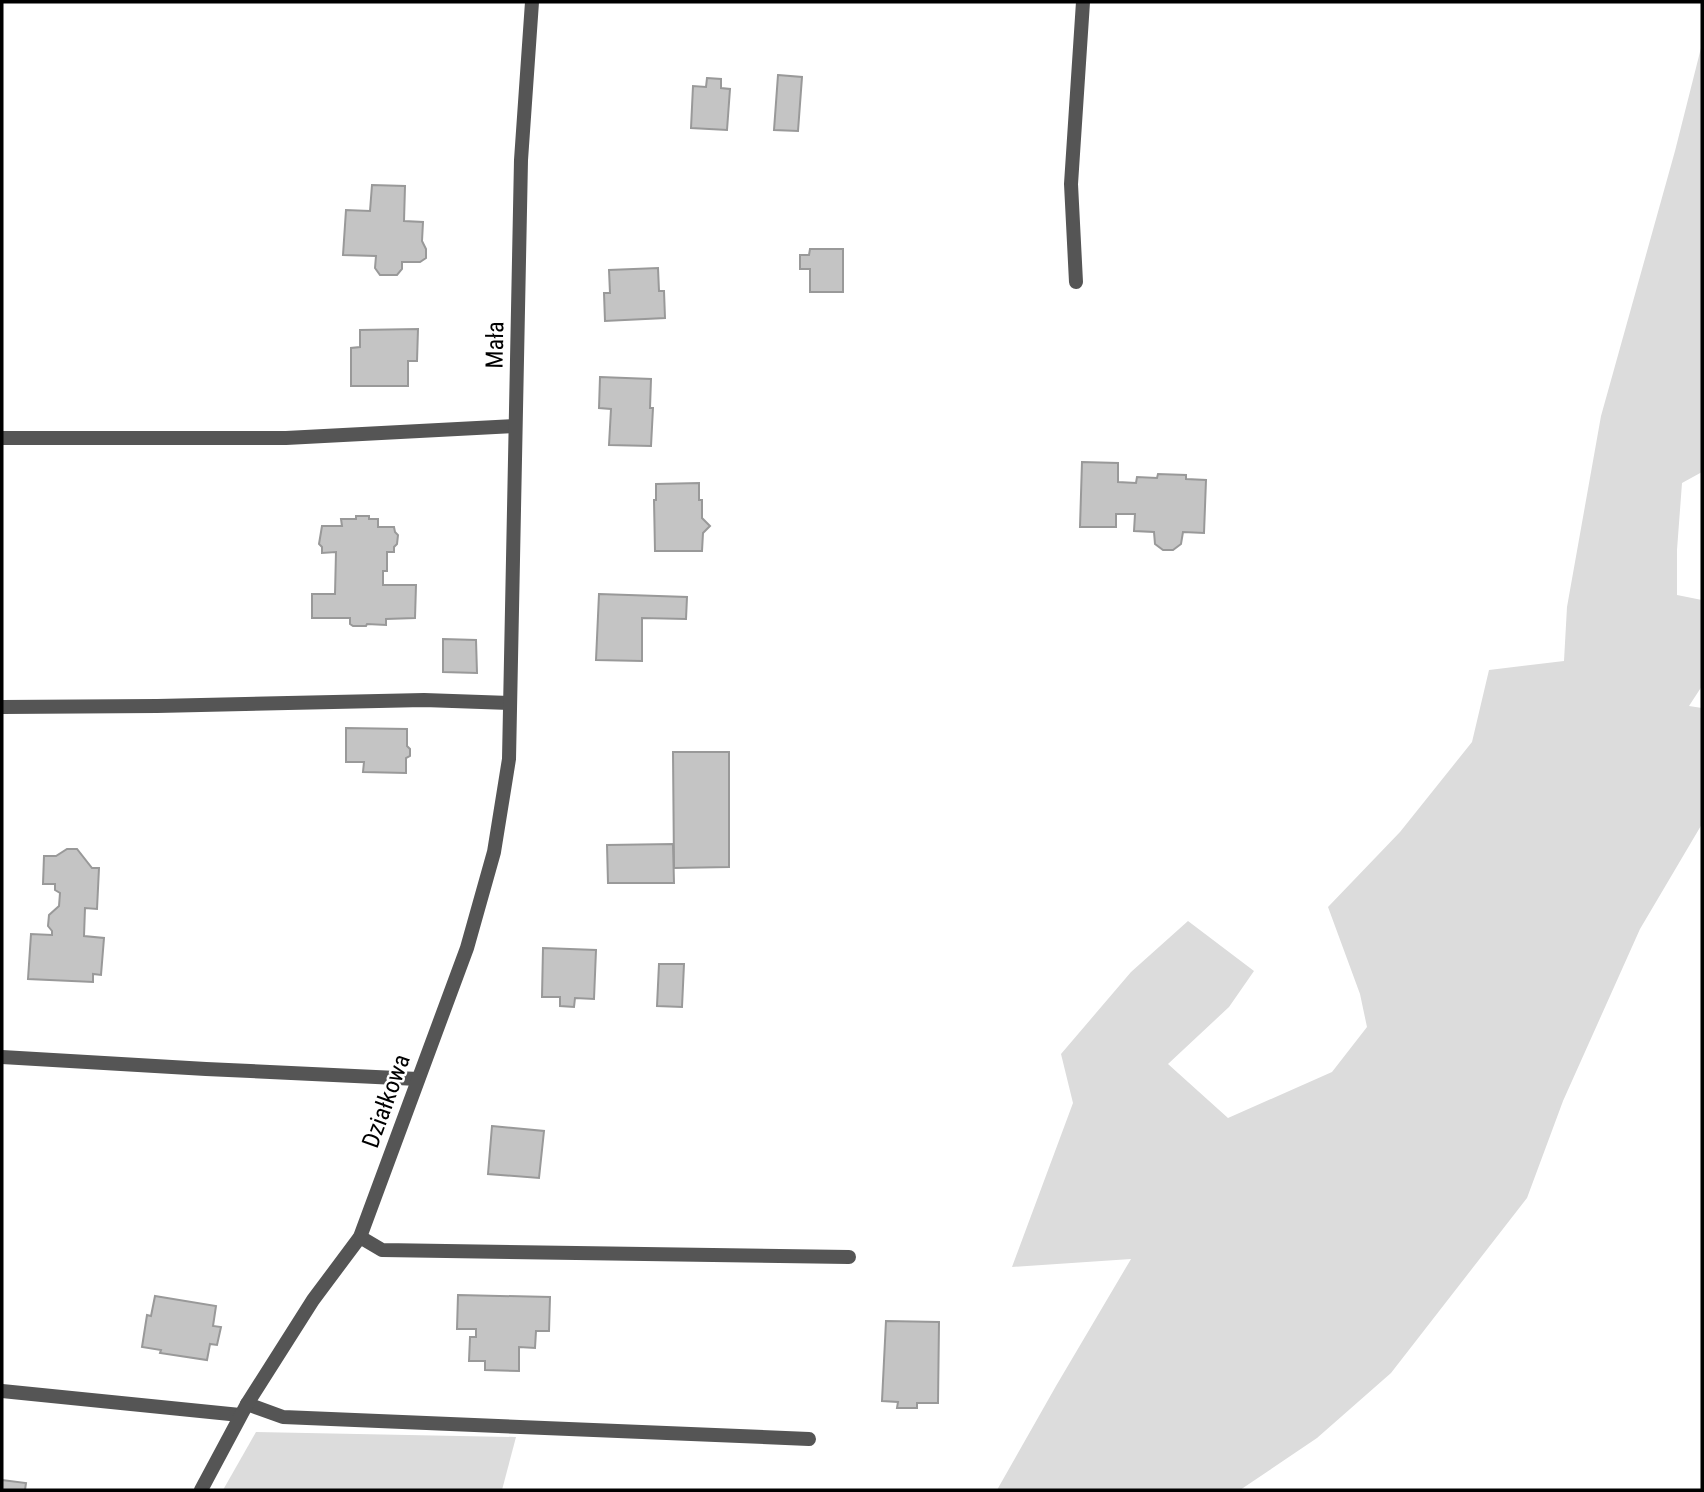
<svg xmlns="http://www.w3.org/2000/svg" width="1704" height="1492" viewBox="0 0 1704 1492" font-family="'Roboto Condensed',sans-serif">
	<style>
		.green { fill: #dcdcdc }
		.building { fill: #c4c4c4; stroke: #999; stroke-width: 2 }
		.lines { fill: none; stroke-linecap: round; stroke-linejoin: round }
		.service { stroke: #555; stroke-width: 14 }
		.minor { stroke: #555; stroke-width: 14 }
		.labels { text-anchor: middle; stroke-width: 5; stroke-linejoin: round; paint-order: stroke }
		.street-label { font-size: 24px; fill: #000; stroke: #fff }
	</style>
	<rect width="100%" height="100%" fill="#fff"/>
	<g class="green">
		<polygon points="1702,44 1702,472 1682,483 1677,550 1677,595 1702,600 1702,686 1689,706 1702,708 1702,824 1640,929 1563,1101 1527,1198 1391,1373 1317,1438 1240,1490 997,1490 1056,1386 1131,1259 1012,1267 1073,1103 1061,1054 1131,972 1188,921 1254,971 1229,1007 1168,1064 1228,1118 1332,1072 1367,1027 1360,994 1328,907 1400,832 1472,742 1489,670 1564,661 1567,607 1601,416 1675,151"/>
		<polygon points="256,1432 516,1437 502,1490 223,1490"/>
	</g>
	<g class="building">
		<polygon points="778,75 802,77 798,131 774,130"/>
		<polygon points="707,78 721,79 721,88 730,89 727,130 691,128 693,86 706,87"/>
		<polygon points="372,185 405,186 404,221 423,222 422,241 426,249 426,258 420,262 402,262 402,269 397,275 380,275 375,268 376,256 343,255 346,210 370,211"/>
		<polygon points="810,249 843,249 843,292 810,292 810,269 800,269 800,255 809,255"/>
		<polygon points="658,268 659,291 664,291 665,318 605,321 604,293 610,293 609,270"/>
		<polygon points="418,329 417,361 408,361 408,386 351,386 351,348 360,347 360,330"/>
		<polygon points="600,377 651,379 650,408 653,408 651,446 609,445 611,409 599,408"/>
		<polygon points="1082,462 1118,463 1118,482 1136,483 1137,477 1157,478 1158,474 1186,475 1186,479 1206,480 1204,533 1183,532 1181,544 1173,550 1163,550 1155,544 1154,532 1134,531 1135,514 1116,514 1116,527 1080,527"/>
		<polygon points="699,483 699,500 702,500 702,518 710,526 703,533 702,551 655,551 654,500 656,500 656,484"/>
		<polygon points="356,516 369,516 369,519 378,519 378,527 394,527 395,532 398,535 397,544 394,547 394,552 387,552 387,571 383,571 383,585 416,585 415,618 386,619 386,625 367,624 366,626 353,626 350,624 350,618 312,618 312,594 335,594 336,552 322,553 322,547 319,544 322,526 342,526 341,519 356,519"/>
		<polygon points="599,594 687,597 686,619 642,618 642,661 596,660"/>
		<polygon points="443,639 476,640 477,673 443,672"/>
		<polygon points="346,728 407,729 407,746 410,749 410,756 406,758 406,773 363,772 364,762 346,762"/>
		<polygon points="673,752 729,752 729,867 674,868"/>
		<polygon points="673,844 674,883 608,883 607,845"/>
		<polygon points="67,849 77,849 92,868 99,868 97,909 85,908 84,936 104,938 101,975 93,974 93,982 28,979 31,934 52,935 52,931 48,926 49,915 59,906 60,893 55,890 55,884 43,884 44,856 56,856"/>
		<polygon points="543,948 596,950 594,999 575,998 574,1007 560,1006 560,997 542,997"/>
		<polygon points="659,964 684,964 682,1007 657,1006"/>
		<polygon points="492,1126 544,1131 539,1178 488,1174"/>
		<polygon points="458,1295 550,1297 549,1331 536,1331 535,1348 519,1347 519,1371 485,1370 485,1361 469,1361 470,1337 476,1337 476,1329 457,1329"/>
		<polygon points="155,1296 216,1306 213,1326 221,1327 217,1345 210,1344 207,1360 160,1353 161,1350 142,1347 147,1315 151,1316"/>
		<polygon points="886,1321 939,1322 938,1403 917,1403 917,1408 897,1408 898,1402 882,1401"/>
		<polygon points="2,1480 26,1483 25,1490 2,1490"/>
	</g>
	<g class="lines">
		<g class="service">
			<polyline points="1076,282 1071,184 1083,2"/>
			<polyline points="2,438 286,438 515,426"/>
			<polyline points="360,1237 382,1250 849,1257"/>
			<polyline points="2,1391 240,1415"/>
			<polyline points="247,1404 283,1417 809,1439"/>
		</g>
		<g class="minor">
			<polyline points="2,707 157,706 424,700 510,703"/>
			<polyline points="2,1057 206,1069 418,1079"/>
			<polyline points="201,1490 247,1404 313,1300 360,1237 467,948 494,852 509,759 521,160 532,2"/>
		</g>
	</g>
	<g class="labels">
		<g class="street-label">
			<text transform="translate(495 345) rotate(-89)" y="8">Mała</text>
			<text transform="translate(386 1101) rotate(-70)" y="8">Działkowa</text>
		</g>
	</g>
	<rect width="1704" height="1492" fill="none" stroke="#000000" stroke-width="7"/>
</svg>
